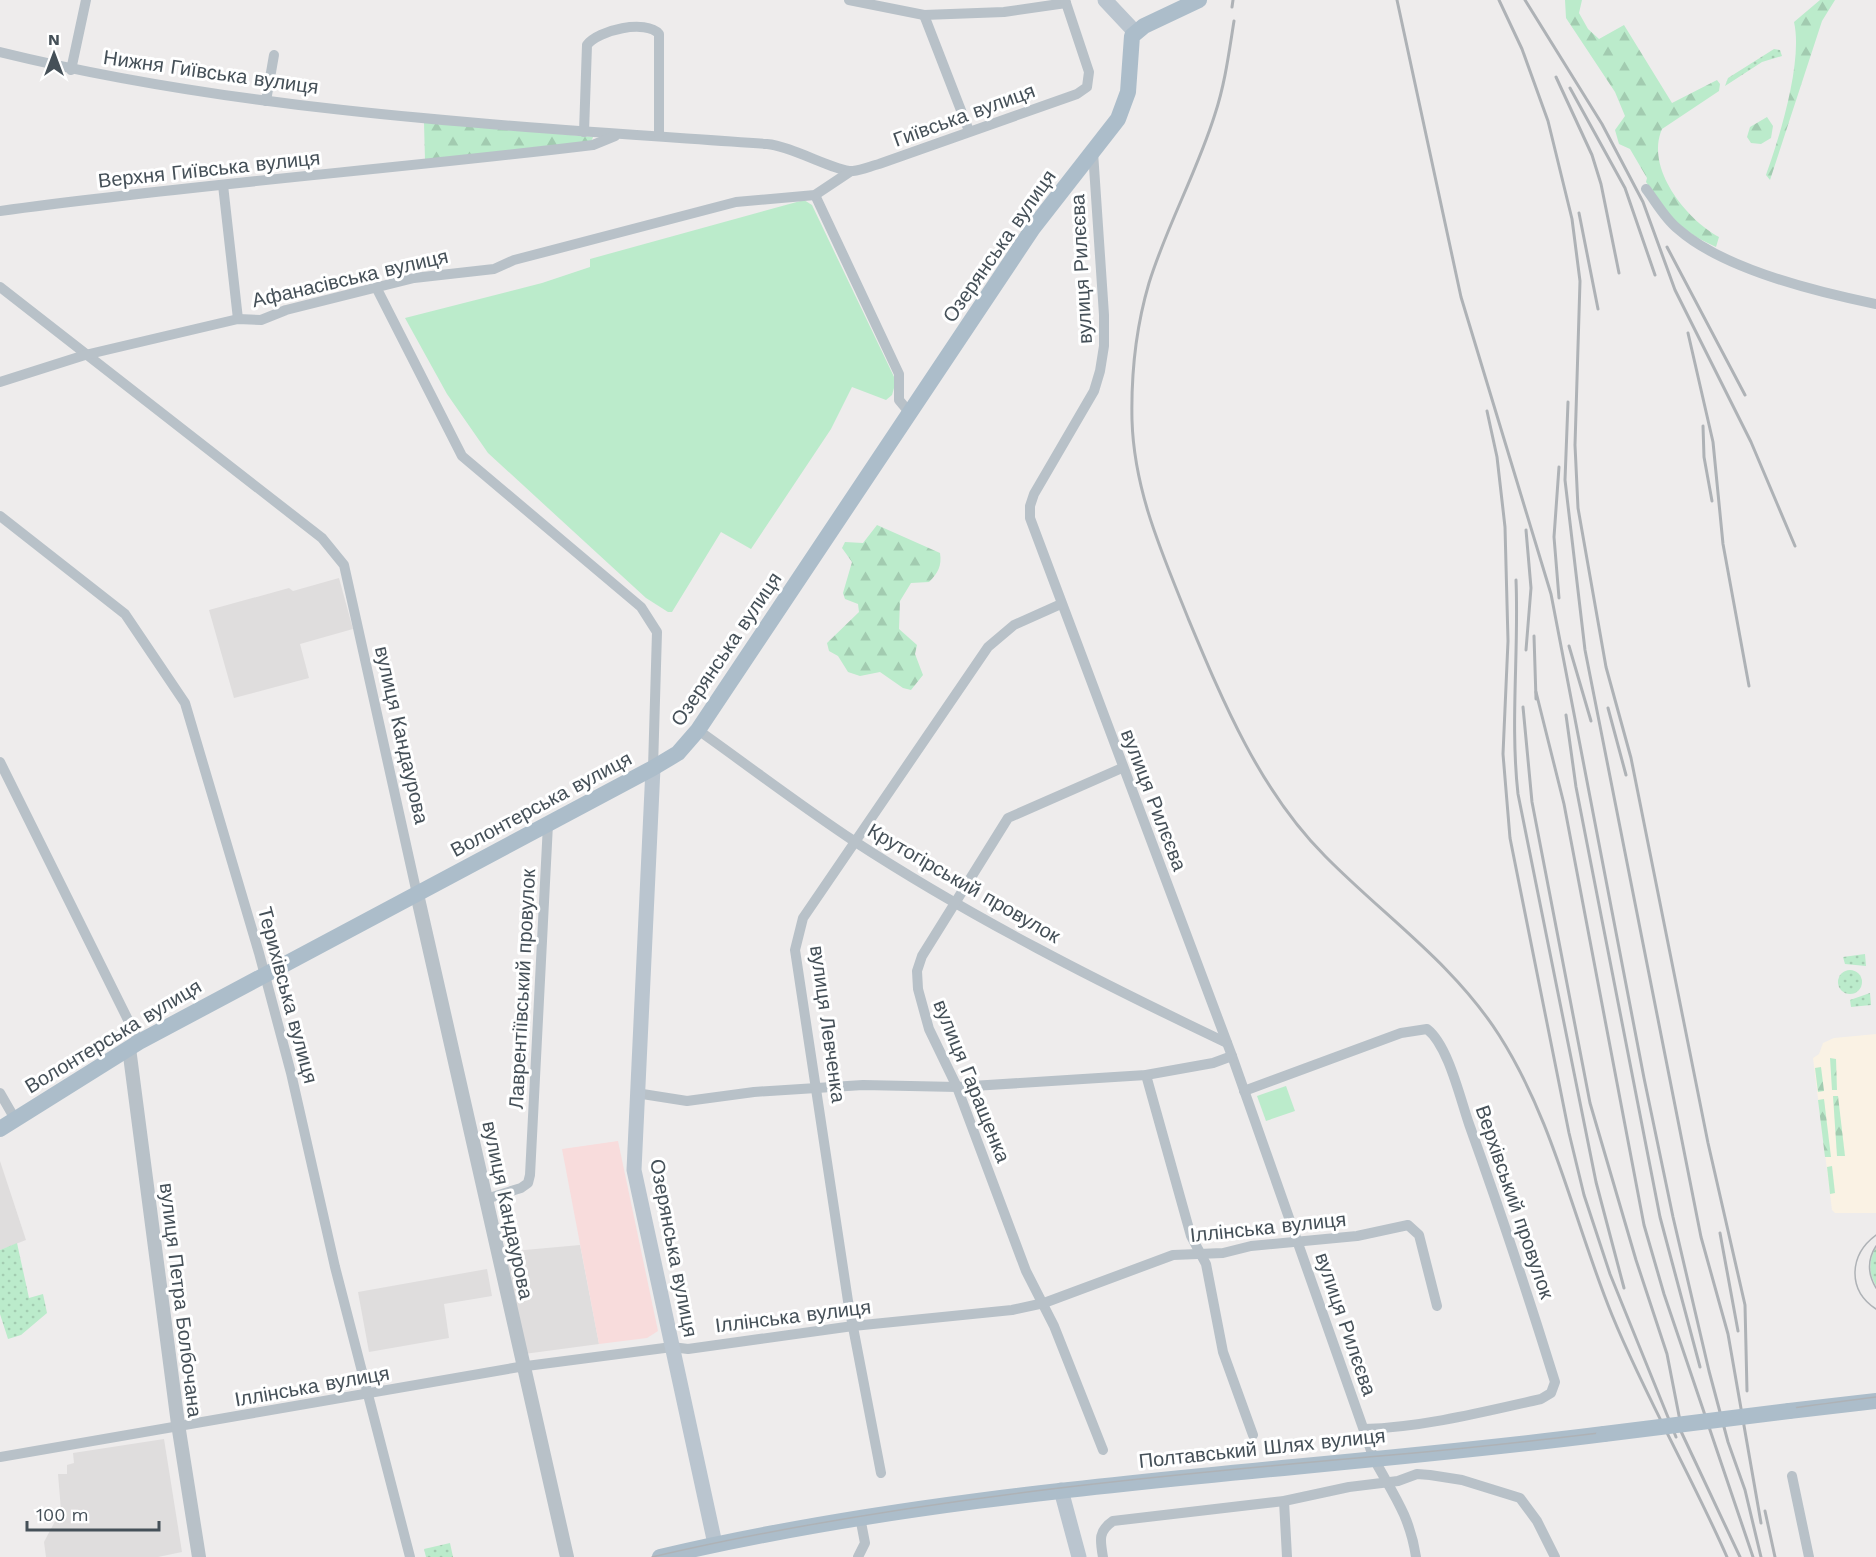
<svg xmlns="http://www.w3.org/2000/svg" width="1876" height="1557" viewBox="0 0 1876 1557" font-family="'Work Sans',sans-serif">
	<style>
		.commercial { fill: #faf2e4 }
		.education { fill: #dfdddd }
		.medical { fill: #f8dcdc }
		.grass { fill: url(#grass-dots) }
		.forest { fill: url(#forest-firs) }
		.green { fill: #bbebcb }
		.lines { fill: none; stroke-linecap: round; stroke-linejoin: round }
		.minor { stroke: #b8c1c8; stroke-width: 10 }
		.tertiary { stroke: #b8c1c8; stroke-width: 14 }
		.secondary { stroke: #bac5cf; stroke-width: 15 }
		.primary { stroke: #acbdca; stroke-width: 16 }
		.tram { stroke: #aeb2b6; stroke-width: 1.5 }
		.rail { stroke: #aeb2b6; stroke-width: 3 }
		.primary-bridge { stroke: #acbdca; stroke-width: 16 }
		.labels { text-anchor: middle; stroke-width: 6; stroke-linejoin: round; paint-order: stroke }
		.street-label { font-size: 20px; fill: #455058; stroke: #fff }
	</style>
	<defs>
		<pattern id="grass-dots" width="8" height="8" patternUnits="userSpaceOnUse" patternTransform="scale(1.5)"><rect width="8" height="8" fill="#bbebcb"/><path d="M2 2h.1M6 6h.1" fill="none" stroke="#a2cbb0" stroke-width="1.8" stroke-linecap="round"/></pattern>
		<pattern id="forest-firs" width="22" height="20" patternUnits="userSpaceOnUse" patternTransform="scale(1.5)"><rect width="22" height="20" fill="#bbebcb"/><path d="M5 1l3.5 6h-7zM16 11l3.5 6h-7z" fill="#a2cbb0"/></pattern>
	</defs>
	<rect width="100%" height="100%" fill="#eeecec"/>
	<polygon class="commercial" points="1876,1034 1876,1213 1835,1213 1832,1210 1813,1058 1819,1054 1823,1043 1834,1038"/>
	<g class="education">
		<polygon points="339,578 353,629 300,644 309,678 234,698 209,610 289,588 293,591"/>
		<polygon points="0,1161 26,1240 0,1250"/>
		<polygon points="580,1245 599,1344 524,1354 502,1252"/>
		<polygon points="487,1269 492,1296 444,1304 449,1338 369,1352 358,1292"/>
		<polygon points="164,1439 182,1552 158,1557 46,1557 44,1542 61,1510 58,1474 67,1474 67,1465 74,1463 73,1453"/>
	</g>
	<polygon class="medical" points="618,1141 658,1331 647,1338 599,1344 562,1149"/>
	<g class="grass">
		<polygon points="1774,49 1780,50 1782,56 1762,62 1725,86 1728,78"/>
		<polygon points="1865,954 1866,966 1845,964 1843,957"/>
		<circle cx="1850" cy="982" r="12"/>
		<polygon points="1870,993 1871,1005 1851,1007 1850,1000"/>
		<polygon points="17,1243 29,1298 43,1294 47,1313 21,1335 8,1339 0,1314 0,1250"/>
		<path d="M1876,1247V1286C1868,1272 1869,1260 1876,1247Z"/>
		<polygon points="450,1543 453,1557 426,1557 424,1549"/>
	</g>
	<g class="forest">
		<path d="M1565,0H1582L1579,13L1588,29L1599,39L1624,25L1672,103L1717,80L1720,84L1719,91L1662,129C1645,168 1686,219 1719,237L1716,247C1675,228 1671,217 1646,182L1647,178L1630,149L1619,144L1615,130L1625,116L1615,92L1566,18Z"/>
		<path d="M1820,0H1835L1822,21L1770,180L1766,175C1780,136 1803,61 1794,22Z"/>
		<polygon points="1767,117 1773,126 1771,138 1761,144 1751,143 1747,137 1750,127"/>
		<polygon points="424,122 593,137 591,142 425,161"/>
		<path d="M877,525L940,553C942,566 938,573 929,582L911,583L900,601L899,629L917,645L915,654L923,675L911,690L903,688L880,672L860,676L848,672L838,656L829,651L827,643L859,612L858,604L845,599L843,593L852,562L842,548L845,542L863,543Z"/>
		<polygon points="1830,1058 1836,1059 1837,1090 1832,1090"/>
		<polygon points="1821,1067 1824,1091 1818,1092 1815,1068"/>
		<polygon points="1833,1096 1838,1096 1845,1156 1837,1156"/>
		<polygon points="1824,1099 1831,1157 1825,1157 1818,1100"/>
		<polygon points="1832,1166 1835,1193 1830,1194 1827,1167"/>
	</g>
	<g class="green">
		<polygon points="804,200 812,205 896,381 892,395 886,400 852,387 831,429 751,549 721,532 672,612 668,612 646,598 488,453 447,394 405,318 542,283 590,267 590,259"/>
		<polygon points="1286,1086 1295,1111 1266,1121 1257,1096"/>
	</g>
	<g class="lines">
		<g class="minor">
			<polyline points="849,0 924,15 1004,12 1066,3"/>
			<polyline points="924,15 969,131"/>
			<path d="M0,52C248,113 513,126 767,144C792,146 836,172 853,171C862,170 871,166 879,164L1077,94L1087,87L1089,72L1065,0"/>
			<polyline points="71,70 86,0"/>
			<polyline points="266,101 274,55"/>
			<path d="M584,132L587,45C598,30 646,19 659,34V136"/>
			<path d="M1093,152L1104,315V346L1100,371L1094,391L1034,494L1030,506V518L1232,1056L1374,1459C1393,1494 1410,1516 1416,1557"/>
			<polyline points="223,185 238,319"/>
			<path d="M1646,189C1656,202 1665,219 1678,229C1723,269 1817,292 1876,304"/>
			<polyline points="815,195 899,374 899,400 909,412"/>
			<path d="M0,211C197,184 396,169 593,145L615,136"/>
			<polyline points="0,287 322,538 344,565 417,894"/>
			<polyline points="377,289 462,456 641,607 657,632 653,768"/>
			<polyline points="0,382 85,355 238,319 261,320 286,310 414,278 494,269 514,260 736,202 815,195 851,171"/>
			<polyline points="0,516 125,614 185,703 259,953 291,1073 335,1267 410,1557"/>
			<path d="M698,730C750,767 801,806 854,841C972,918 1099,982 1227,1043"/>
			<polyline points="0,762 139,1042"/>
			<polyline points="1146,1075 1191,1236 1206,1264 1223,1352 1253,1435"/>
			<path d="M1244,1091L1401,1033L1427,1029C1448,1045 1460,1098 1469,1124C1500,1210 1528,1295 1555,1382L1551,1393L1541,1399C1483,1412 1424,1427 1364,1429"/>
			<polyline points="0,1093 15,1119"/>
			<polyline points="636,1093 687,1101 754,1092 863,1085 957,1087 1146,1075 1213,1063 1232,1056"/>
			<polyline points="486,1199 521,1188 528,1183 530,1175 548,824"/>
			<polyline points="1103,1450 1054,1326 1026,1271 957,1087 929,1029 918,989 917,971 922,956 1008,818 1122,768"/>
			<polyline points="0,1457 519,1367 672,1347 688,1349 853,1326 1012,1310 1044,1303 1173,1255 1223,1253 1251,1246 1357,1236 1408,1225 1419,1235 1437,1306"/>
			<polyline points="881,1473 848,1301 795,950 803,918 988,647 1014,625 1061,604"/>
			<polyline points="1792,1476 1809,1557"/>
			<polyline points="1284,1501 1287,1557"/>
			<polyline points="858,1557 865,1543 860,1517"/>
			<path d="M1103,1557C1100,1540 1098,1531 1113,1521L1284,1501L1349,1487L1398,1481L1417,1474L1430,1475L1462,1480L1520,1498L1537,1521L1555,1557"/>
		</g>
		<g class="tertiary">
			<polyline points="417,894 567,1557"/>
			<polyline points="129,1048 178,1424 199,1557"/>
		</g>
		<g class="secondary">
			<polyline points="1105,0 1135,32"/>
			<polyline points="653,768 634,1170 715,1544"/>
			<polyline points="1061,1490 1079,1557"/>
		</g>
		<g class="primary">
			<polyline points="0,1129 139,1042 653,768 678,753 698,730 1033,228 1118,119 1128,92 1132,36 1144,26 1199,0"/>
			<polyline points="1789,1411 1876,1401"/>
			<path d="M660,1557C970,1484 1289,1474 1604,1434"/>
		</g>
		<g class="tram">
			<path d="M1876,1235C1849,1255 1847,1290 1876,1309"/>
			<path d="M1876,1246C1867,1260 1867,1273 1876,1288"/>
			<path d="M652,1557C902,1499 1159,1475 1414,1453C1568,1439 1722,1417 1876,1397"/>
		</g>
		<g class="rail">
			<polyline points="1397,0 1461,297 1551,594 1644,1078 1673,1217 1709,1371 1728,1442 1745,1490 1761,1557"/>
			<polyline points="1499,0 1522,49 1548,121 1572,219 1580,281 1575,445 1578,508 1606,667 1631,758 1708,1143 1745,1305 1747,1391"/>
			<polyline points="1525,0 1602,124 1643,202 1675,290 1751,442 1795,546"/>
			<polyline points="1232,7 1233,0"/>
			<path d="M1234,21C1229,52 1225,84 1215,114C1197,172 1167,225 1149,283C1136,327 1131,373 1132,420C1134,491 1162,553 1188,618C1223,702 1260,791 1325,856C1384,916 1453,963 1499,1035C1554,1121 1574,1222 1612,1315C1646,1398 1691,1475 1727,1557"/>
			<polyline points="1556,77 1592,155 1601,184 1619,273"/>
			<polyline points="1570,88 1625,188 1655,275"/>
			<polyline points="1579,213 1598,309"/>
			<polyline points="1667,247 1745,395"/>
			<polyline points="1688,333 1713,442 1723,544 1749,686"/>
			<polyline points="1568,402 1565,480 1585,650 1701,1237 1728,1334 1761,1523"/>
			<polyline points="1487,411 1497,457 1505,527 1508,641 1503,754 1510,838 1569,1133 1584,1195 1610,1274 1676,1437"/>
			<polyline points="1703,426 1704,457 1712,501"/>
			<path d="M1516,580C1519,651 1510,723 1518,794L1596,1182L1624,1288"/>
			<polyline points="1559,598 1554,537 1559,467"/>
			<polyline points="1534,636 1536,699"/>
			<polyline points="1569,646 1591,721"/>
			<polyline points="1526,650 1531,588 1526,530"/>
			<polyline points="1536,692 1564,804 1644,1225 1664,1294 1753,1557"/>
			<polyline points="1523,707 1532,802 1590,1103 1636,1260 1667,1354 1682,1431"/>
			<polyline points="1608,708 1626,775"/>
			<polyline points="1566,715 1576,787 1660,1217 1700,1367"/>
			<polyline points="1720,1233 1738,1331"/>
			<polyline points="1678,1425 1740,1557"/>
			<polyline points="1765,1511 1775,1557"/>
		</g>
		<polyline class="primary-bridge" points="1604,1434 1789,1411"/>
	</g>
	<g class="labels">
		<g class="street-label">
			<text transform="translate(211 72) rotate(8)" y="7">Нижня Гиївська вулиця</text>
			<text transform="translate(964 115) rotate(-20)" y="7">Гиївська вулиця</text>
			<text transform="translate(209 169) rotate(-6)" y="7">Верхня Гиївська вулиця</text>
			<text transform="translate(999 246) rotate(-55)" y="7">Озерянська вулиця</text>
			<text transform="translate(1081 269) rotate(-93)" y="7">вулиця Рилєєва</text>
			<text transform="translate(350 278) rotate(-13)" y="7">Афанасівська вулиця</text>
			<text transform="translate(726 649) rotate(-56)" y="7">Озерянська вулиця</text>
			<text transform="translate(402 735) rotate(77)" y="7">вулиця Кандаурова</text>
			<text transform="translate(1154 800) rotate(69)" y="7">вулиця Рилєєва</text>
			<text transform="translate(541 804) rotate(-28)" y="7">Волонтерська вулиця</text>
			<text transform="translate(964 883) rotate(30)" y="7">Крутогірський провулок</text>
			<text transform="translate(522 989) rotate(-87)" y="7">Лаврентіївський провулок</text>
			<text transform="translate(288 995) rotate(75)" y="7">Терихівська вулиця</text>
			<text transform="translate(828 1024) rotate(82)" y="7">вулиця Левченка</text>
			<text transform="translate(113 1036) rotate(-31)" y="7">Волонтерська вулиця</text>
			<text transform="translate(972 1081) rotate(68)" y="7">вулиця Гаращенка</text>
			<text transform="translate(1515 1202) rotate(71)" y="7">Верхівський провулок</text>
			<text transform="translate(508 1210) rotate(78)" y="7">вулиця Кандаурова</text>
			<text transform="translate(1268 1227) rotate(-6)" y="7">Іллінська вулиця</text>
			<text transform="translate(674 1248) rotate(79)" y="7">Озерянська вулиця</text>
			<text transform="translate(181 1300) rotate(83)" y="7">вулиця Петра Болбочана</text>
			<text transform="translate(793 1316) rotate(-7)" y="7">Іллінська вулиця</text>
			<text transform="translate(1346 1324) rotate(71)" y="7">вулиця Рилєєва</text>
			<text transform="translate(312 1386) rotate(-10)" y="7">Іллінська вулиця</text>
			<text transform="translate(1262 1448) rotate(-6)" y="7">Полтавський Шлях вулиця</text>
		</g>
	</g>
	<g transform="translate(54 54)" stroke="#ffffff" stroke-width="4.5" paint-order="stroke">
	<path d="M0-4.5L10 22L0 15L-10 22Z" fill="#455058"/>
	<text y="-9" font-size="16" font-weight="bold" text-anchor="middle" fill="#455058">N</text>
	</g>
	<path d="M27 1521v9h132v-9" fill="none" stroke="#455058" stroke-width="3"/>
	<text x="36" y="1521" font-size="18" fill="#455058" stroke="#ffffff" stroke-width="4.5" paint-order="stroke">100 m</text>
</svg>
